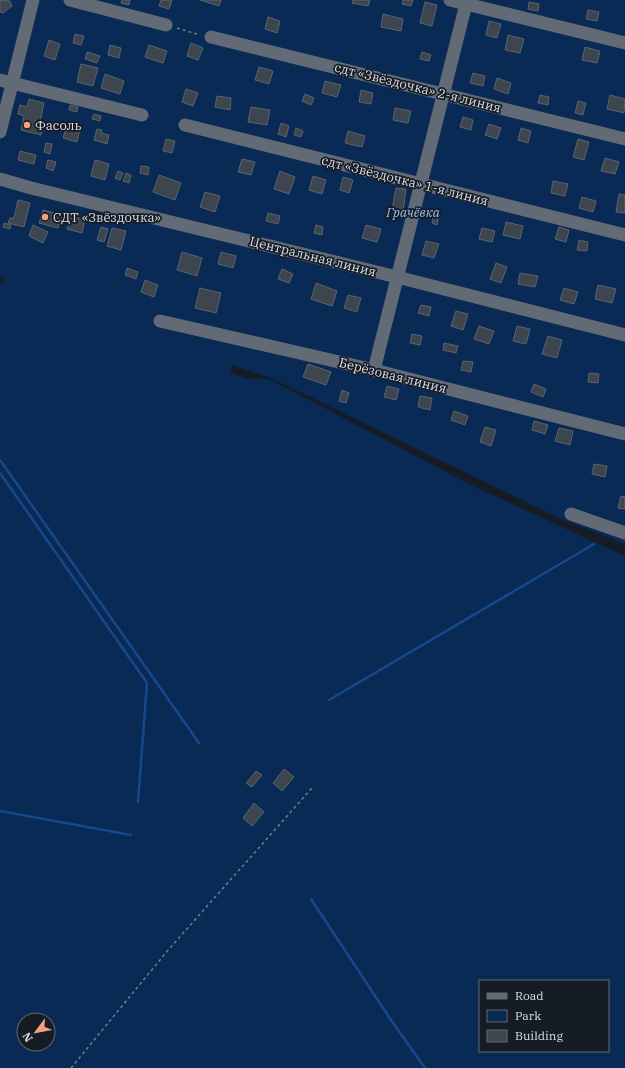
<svg xmlns="http://www.w3.org/2000/svg" width="625" height="1068" viewBox="0 0 625 1068" font-family="'IBM Plex Serif',serif">
	<style>
		.green { fill: #092a55; fill-rule: evenodd }
		.lines { fill: none; stroke-linecap: round; stroke-linejoin: round }
		.stream { stroke: #16498b; stroke-width: 2.5 }
		.building { fill: #3d454f; stroke: #5b636e }
		.path { stroke: #777d85; stroke-width: 1.5; stroke-dasharray: 3 3; stroke-linecap: butt }
		.minor { stroke: #626a76; stroke-width: 13 }
		.poi-dot { fill: #f39f83; stroke: #151c25; stroke-width: 1.5 }
		.labels { text-anchor: middle; stroke-width: 3.5; stroke-linejoin: round; paint-order: stroke }
		.street-label { font-size: 13px; fill: #dbdfe6; stroke: #151c25 }
		.poi-label { font-size: 13px; fill: #dbdfe6; stroke: #151c25; text-anchor: start }
		.park-label { font-size: 13px; font-style: italic; fill: #98c1f9; stroke: #151c25 }
	</style>
	<rect width="100%" height="100%" fill="#151c25"/>
	<path class="green" d="M0,0H625V544L561,519L271,378L232,365L230,373L248,379H269L471,485L625,556V1068H0V283H2L5,278L0,276ZM480,981H608V1051H480ZM24,1020H48V1044H24Z"/>
	<g class="lines">
		<g class="stream">
			<polyline points="0,460 199,743"/>
			<polyline points="0,473 147,683 138,802"/>
			<polyline points="329,700 594,544"/>
			<polyline points="0,811 131,835"/>
			<polyline points="311,899 393,1023 425,1068"/>
		</g>
	</g>
	<g class="building">
		<polygon points="0,0 10,1 12,6 3,13 0,12"/>
		<polygon points="122,0 130,0 129,5 121,3"/>
		<polygon points="161,0 172,0 169,9 159,6"/>
		<polygon points="200,0 221,0 219,6"/>
		<polygon points="353,0 370,0 368,6 352,3"/>
		<polygon points="403,0 413,0 411,6 402,4"/>
		<polygon points="425,2 437,5 432,26 420,23"/>
		<polygon points="529,2 539,4 538,11 528,9"/>
		<polygon points="588,10 599,12 597,21 586,19"/>
		<polygon points="383,14 403,19 401,31 381,27"/>
		<polygon points="268,17 280,21 277,33 265,29"/>
		<polygon points="489,21 501,24 497,38 486,35"/>
		<polygon points="75,34 84,36 81,45 73,43"/>
		<polygon points="508,35 524,39 520,53 505,50"/>
		<polygon points="49,40 60,44 55,60 44,56"/>
		<polygon points="191,43 203,48 198,60 187,56"/>
		<polygon points="110,45 121,48 119,58 108,55"/>
		<polygon points="149,45 167,51 163,63 145,57"/>
		<polygon points="585,47 600,51 597,63 582,60"/>
		<polygon points="87,52 100,56 97,63 85,59"/>
		<polygon points="422,52 431,55 429,61 420,59"/>
		<polygon points="81,64 98,68 93,86 77,82"/>
		<polygon points="259,67 273,71 269,84 255,80"/>
		<polygon points="473,73 485,76 483,86 470,83"/>
		<polygon points="105,74 124,81 120,94 101,88"/>
		<polygon points="497,78 511,83 508,94 494,89"/>
		<polygon points="325,81 341,85 337,97 322,93"/>
		<polygon points="186,89 198,93 193,106 182,102"/>
		<polygon points="361,90 373,93 371,104 359,102"/>
		<polygon points="305,94 314,98 311,105 302,101"/>
		<polygon points="540,95 549,97 548,105 538,103"/>
		<polygon points="610,95 625,99 624,113 607,109"/>
		<polygon points="217,96 231,98 230,110 215,107"/>
		<polygon points="29,99 44,103 40,122 44,123 41,135 21,130 24,116 18,114 20,105 27,107"/>
		<polygon points="578,101 586,103 583,115 575,113"/>
		<polygon points="70,105 78,107 77,112 69,110"/>
		<polygon points="251,107 270,110 267,125 248,122"/>
		<polygon points="395,108 411,111 408,123 393,120"/>
		<polygon points="94,114 101,116 100,121 92,119"/>
		<polygon points="463,117 473,120 471,130 460,127"/>
		<polygon points="281,123 289,126 286,137 278,134"/>
		<polygon points="489,124 501,128 497,139 485,135"/>
		<polygon points="67,125 80,129 77,142 63,138"/>
		<polygon points="296,128 303,131 301,137 294,135"/>
		<polygon points="521,128 531,131 528,143 518,140"/>
		<polygon points="97,129 102,130 101,133 109,135 107,144 94,140"/>
		<polygon points="348,131 365,136 362,147 345,143"/>
		<polygon points="166,139 175,141 172,153 163,151"/>
		<polygon points="578,139 589,142 584,160 573,157"/>
		<polygon points="46,143 52,144 50,154 44,152"/>
		<polygon points="20,151 36,155 34,164 18,160"/>
		<polygon points="605,158 619,162 615,174 601,171"/>
		<polygon points="242,159 255,162 251,175 238,172"/>
		<polygon points="48,160 56,162 53,171 46,168"/>
		<polygon points="95,160 109,164 105,180 91,176"/>
		<polygon points="141,166 149,167 148,175 140,173"/>
		<polygon points="118,171 123,173 120,180 115,178"/>
		<polygon points="280,171 295,177 289,194 274,189"/>
		<polygon points="126,173 131,175 129,183 123,181"/>
		<polygon points="159,175 181,183 175,200 153,192"/>
		<polygon points="313,176 326,180 322,194 309,190"/>
		<polygon points="343,177 353,180 349,193 340,190"/>
		<polygon points="553,181 568,184 565,196 551,193"/>
		<polygon points="396,188 406,189 403,212 392,210"/>
		<polygon points="205,192 220,196 215,212 200,207"/>
		<polygon points="619,194 625,195 625,213 616,212"/>
		<polygon points="582,197 596,201 593,212 579,208"/>
		<polygon points="18,200 30,203 24,227 8,223 10,218 14,218"/>
		<polygon points="43,210 62,215 58,228 39,223"/>
		<polygon points="268,213 280,216 278,224 266,221"/>
		<polygon points="434,214 439,215 437,225 432,223"/>
		<polygon points="71,216 85,220 82,233 67,229"/>
		<polygon points="506,222 523,226 520,239 503,235"/>
		<polygon points="4,223 11,225 10,229 3,227"/>
		<polygon points="33,225 48,232 43,243 29,236"/>
		<polygon points="316,225 323,227 322,235 314,233"/>
		<polygon points="366,225 381,229 377,242 362,238"/>
		<polygon points="101,227 108,229 104,242 97,240"/>
		<polygon points="559,227 569,230 566,242 555,239"/>
		<polygon points="112,228 126,231 121,250 107,246"/>
		<polygon points="482,228 495,231 492,242 479,239"/>
		<polygon points="579,240 588,242 587,251 577,250"/>
		<polygon points="426,241 439,244 434,258 422,255"/>
		<polygon points="182,252 202,258 197,276 177,270"/>
		<polygon points="221,252 236,256 233,268 218,264"/>
		<polygon points="496,263 507,267 501,283 490,279"/>
		<polygon points="127,268 138,272 136,279 125,275"/>
		<polygon points="282,269 293,274 289,283 278,279"/>
		<polygon points="520,273 538,276 535,287 518,284"/>
		<polygon points="145,280 158,285 154,297 141,292"/>
		<polygon points="316,283 337,291 332,306 311,299"/>
		<polygon points="598,285 616,289 612,303 595,299"/>
		<polygon points="200,288 221,293 216,313 195,308"/>
		<polygon points="564,288 578,292 574,304 560,300"/>
		<polygon points="348,295 361,298 357,312 344,308"/>
		<polygon points="421,305 431,307 429,316 418,313"/>
		<polygon points="456,311 468,314 463,330 451,326"/>
		<polygon points="479,326 494,331 489,344 474,339"/>
		<polygon points="517,326 530,329 526,344 513,341"/>
		<polygon points="412,334 422,336 420,345 410,343"/>
		<polygon points="548,336 562,340 557,358 542,354"/>
		<polygon points="444,343 458,346 456,353 443,350"/>
		<polygon points="463,361 473,362 471,372 461,370"/>
		<polygon points="308,364 331,372 326,385 303,377"/>
		<polygon points="589,373 599,374 598,383 588,382"/>
		<polygon points="534,384 546,389 543,397 531,392"/>
		<polygon points="387,386 399,389 396,400 384,397"/>
		<polygon points="342,390 349,393 346,403 339,401"/>
		<polygon points="420,396 432,398 430,410 418,407"/>
		<polygon points="454,411 468,416 465,425 451,420"/>
		<polygon points="534,421 548,425 545,434 532,430"/>
		<polygon points="485,427 496,430 491,446 480,442"/>
		<polygon points="559,428 573,431 570,445 555,441"/>
		<polygon points="594,464 607,466 605,477 592,474"/>
		<polygon points="621,496 625,497 625,509 618,508"/>
		<polygon points="284,769 294,777 282,791 273,783"/>
		<polygon points="256,771 262,775 252,787 246,783"/>
		<polygon points="254,803 264,812 252,826 243,818"/>
	</g>
	<g class="lines">
		<g class="path">
			<polyline points="177,28 200,35"/>
			<polyline points="71,1068 169,949 312,788"/>
		</g>
		<g class="minor">
			<polyline points="70,0 166,25"/>
			<polyline points="450,0 625,43"/>
			<polyline points="211,37 625,139"/>
			<polyline points="0,80 142,115"/>
			<polyline points="185,125 625,235"/>
			<polyline points="0,132 33,0"/>
			<polyline points="0,179 31,188 397,277 625,335"/>
			<polyline points="160,321 374,370 625,434"/>
			<polyline points="374,370 467,0"/>
			<polyline points="571,514 625,533"/>
		</g>
	</g>
	<g class="poi-dot">
		<circle cx="27" cy="125" r="4"/>
		<circle cx="45" cy="217" r="4"/>
	</g>
	<g class="labels">
		<g class="street-label">
			<text transform="translate(418 87) rotate(14)" y="5">сдт «Звёздочка» 2-я линия</text>
			<text transform="translate(405 180) rotate(14)" y="5">сдт «Звёздочка» 1-я линия</text>
			<text transform="translate(313 256) rotate(14)" y="5">Центральная линия</text>
			<text transform="translate(393 375) rotate(14)" y="5">Берёзовая линия</text>
		</g>
		<g class="poi-label">
			<text x="35" y="130">Фасоль</text>
			<text x="53" y="222">СДТ «Звёздочка»</text>
		</g>
		<g class="park-label">
			<text x="413" y="217">Грачёвка</text>
		</g>
	</g>
	<rect x="479" y="980" width="130" height="72" fill="#151c25" stroke="#646a72"/>
	<rect x="487" y="993" width="20" height="6" fill="#626a76" stroke="#646a72"/>
	<text x="515" y="1000" font-size="12" fill="#dbdfe6">Road</text>
	<rect x="487" y="1010" width="20" height="12" fill="#092a55" stroke="#646a72"/>
	<text x="515" y="1020" font-size="12" fill="#dbdfe6">Park</text>
	<rect x="487" y="1030" width="20" height="12" fill="#3d454f" stroke="#646a72"/>
	<text x="515" y="1040" font-size="12" fill="#dbdfe6">Building</text>
	<g transform="translate(36 1032) rotate(238)"><circle r="19" fill="#151c25" stroke="#646a72"/>
	<path d="M0-3L7 15L0 10L-7 15Z" fill="#f39f83"/>
	<text y="-6" font-size="11" font-weight="bold" text-anchor="middle" fill="#dbdfe6">N</text>
	</g>
</svg>
